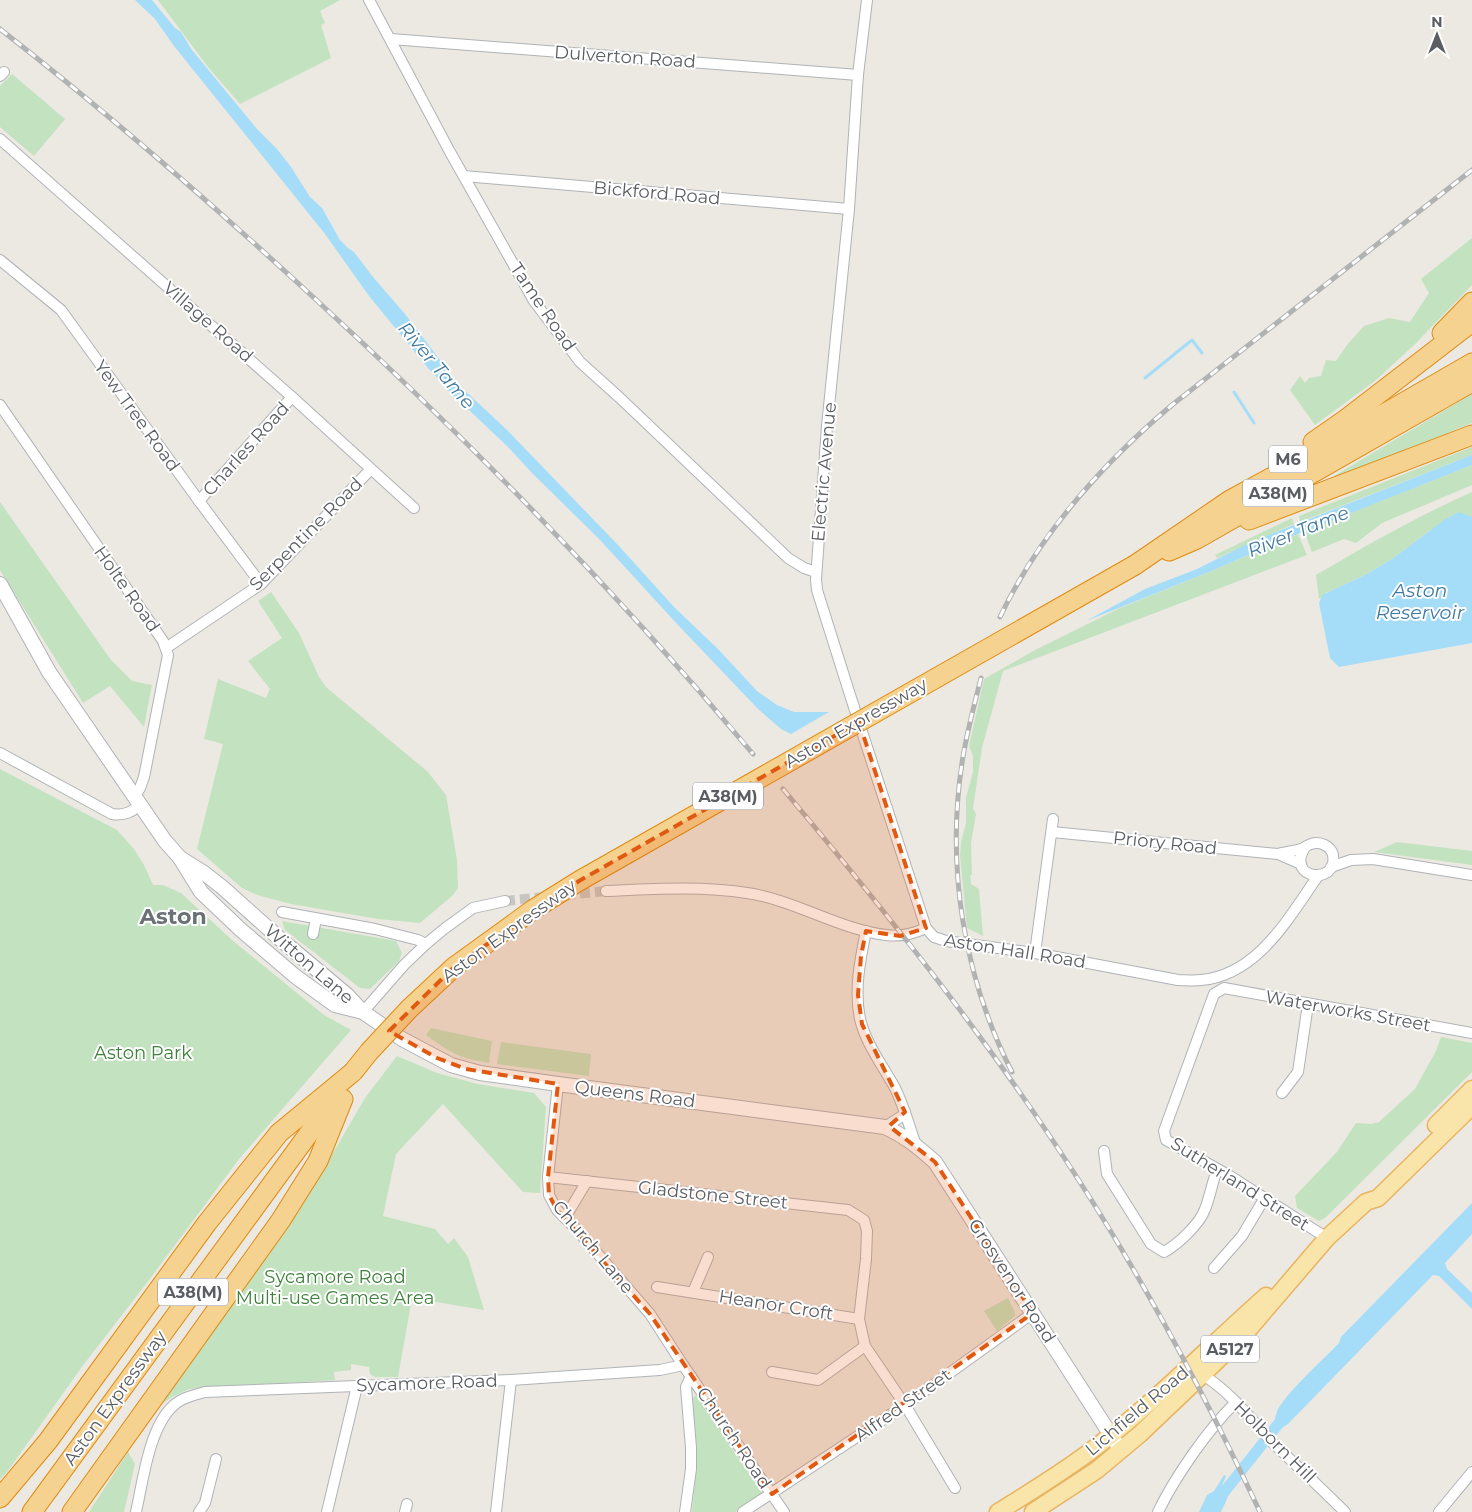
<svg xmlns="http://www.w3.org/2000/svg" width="1472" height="1512" viewBox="0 0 1472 1512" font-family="Montserrat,sans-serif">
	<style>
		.green { fill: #c3e2c0 }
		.water { fill: #a5ddf9 }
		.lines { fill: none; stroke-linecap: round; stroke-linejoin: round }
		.stream { stroke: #a5ddf9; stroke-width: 3 }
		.canal { stroke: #a5ddf9; stroke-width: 11 }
		.street-tunnel { stroke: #c8c6c2; stroke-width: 10; stroke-dasharray: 10 5; stroke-linecap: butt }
		.street-casing { stroke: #afb3b7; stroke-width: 12 }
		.secondary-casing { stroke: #afb2b7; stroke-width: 16 }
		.primary-casing { stroke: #e8b460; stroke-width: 19 }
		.highway-casing { stroke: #df8a0f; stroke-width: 21 }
		.street { stroke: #fff; stroke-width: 10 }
		.secondary { stroke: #fff; stroke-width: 14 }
		.primary { stroke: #f9e5aa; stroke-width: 16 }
		.highway { stroke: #f6d290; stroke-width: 19 }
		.rail-casing { stroke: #b1b2b2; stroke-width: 5 }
		.rail { stroke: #fff; stroke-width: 3; stroke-dasharray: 9; stroke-linecap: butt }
		.highway-bridge-casing { stroke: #df8a0f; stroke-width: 21; stroke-linecap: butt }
		.highway-bridge { stroke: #f6d290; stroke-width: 19 }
		.marked { fill: #e15910; fill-opacity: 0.2; stroke: #e15910; stroke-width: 4; stroke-dasharray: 10 6; stroke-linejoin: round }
		.labels { text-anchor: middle; stroke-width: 4; stroke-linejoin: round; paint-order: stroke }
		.shield { fill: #fff; stroke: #8c8e91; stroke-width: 1 }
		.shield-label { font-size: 16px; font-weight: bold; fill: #5a5e62 }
		.street-label { font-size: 18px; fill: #5a5e62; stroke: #fff }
		.park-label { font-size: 18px; fill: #3e813a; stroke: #fff }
		.water-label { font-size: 19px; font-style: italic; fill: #417aa1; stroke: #fff }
		.district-label { font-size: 22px; font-weight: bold; fill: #6b7074; stroke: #fff }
	</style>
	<rect width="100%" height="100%" fill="#ece9e2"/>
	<g class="green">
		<polygon points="158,0 340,0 320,11 325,23 321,25 331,58 240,104 208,67"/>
		<polygon points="12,74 65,119 34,156 0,127 0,86"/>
		<polygon points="1472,238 1472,285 1415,344 1376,380 1315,425 1290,390 1300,376 1305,383 1309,378 1321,376 1326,360 1336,361 1347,345 1364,326 1389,318 1410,322 1429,293 1421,279"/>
		<polygon points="1472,394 1472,423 1335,479 1334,476"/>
		<polygon points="1472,447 1472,455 1300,522 1299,516"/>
		<polygon points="1472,465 1472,485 1382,523 1356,543 1344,539 1312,552 1304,531"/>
		<path d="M1472,492V517H1469L1429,531L1392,559L1367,574L1326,593L1319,599L1316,575C1367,545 1418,516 1472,492Z"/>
		<polygon points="0,502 111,660 132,681 152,685 144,727 110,686 83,703 0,570"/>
		<polygon points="1292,518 1294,524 1217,558 1215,555"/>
		<polygon points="1298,534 1307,555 1003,671 982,748 973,808 976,814 971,843 972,875 970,875 971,884 979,889 983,936 967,928 960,856 961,842 966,823 966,798 973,772 973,756 969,746 984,679 1035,650 1120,608 1209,572"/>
		<polygon points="271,592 299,633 319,677 326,687 428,772 446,795 457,860 458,888 452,896 420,923 378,919 291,904 257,895 242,888 197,849 223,744 204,739 218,679 266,698 270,689 248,661 282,638 258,601"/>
		<polygon points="0,769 117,830 134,849 144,865 153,885 163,885 181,893 232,940 324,1015 351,1030 239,1159 146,1284 84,1364 7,1472 0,1479"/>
		<polygon points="1397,842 1472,851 1472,865 1374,852"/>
		<polygon points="282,921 396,941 402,953 399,961 370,989 360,988 285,930"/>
		<path d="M431,1028L492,1041L489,1063C458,1058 451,1053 426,1035Z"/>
		<polygon points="1441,1037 1472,1043 1472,1072 1325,1218 1319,1221 1297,1208 1295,1196 1337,1152 1356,1123 1371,1124 1379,1122 1415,1089 1436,1051"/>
		<polygon points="501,1042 591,1054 589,1076 497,1064"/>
		<polygon points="397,1056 437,1073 478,1084 534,1093 546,1107 540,1193 523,1192 443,1104 396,1154 383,1216 435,1229 448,1244 454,1238 468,1257 484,1310 412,1298 398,1377 375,1377 370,1374 369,1367 351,1364 351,1370 334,1372 335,1380 189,1389 172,1397 157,1407 323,1170 365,1098"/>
		<polygon points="1008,1298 1015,1312 1015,1316 997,1331 984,1311"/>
		<polygon points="696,1395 763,1494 735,1512 692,1512 696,1467 692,1399"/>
		<polygon points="128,1452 135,1464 124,1512 89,1512"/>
	</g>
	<g class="water">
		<polygon points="135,0 152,0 175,28 181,32 192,50 257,129 277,149 291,167 310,197 322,208 340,240 348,248 354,252 373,277 405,314 459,385 507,430 618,545 675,608 718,649 757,691 777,705 794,712 829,712 791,734 781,729 758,709 678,625 600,540 533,474 507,446 451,393 428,368 369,296 325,234 174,46 155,19"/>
		<polygon points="1472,455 1472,465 1285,539 1209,572 1086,621 1145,589 1197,569 1251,542"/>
		<polygon points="1459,512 1472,517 1472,643 1339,667 1330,658 1319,603 1322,595 1367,574 1392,559 1444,520"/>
		<path d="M1472,1203V1234L1445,1263L1447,1269L1472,1293V1309L1439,1276L1433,1275L1288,1424L1276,1431L1273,1427C1275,1422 1275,1415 1278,1409C1290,1389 1322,1361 1339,1343L1341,1337Z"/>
		<polygon points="1224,1475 1226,1476 1221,1488 1231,1483 1227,1499 1221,1512 1199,1512 1207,1495 1214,1491"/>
	</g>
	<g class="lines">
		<g class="stream">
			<polyline points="1145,378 1192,340 1202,353"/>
			<polyline points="1234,392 1254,423"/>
		</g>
		<polyline class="canal" points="1212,1512 1221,1496 1283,1418"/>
		<g class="street-tunnel">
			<polyline points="565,895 606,891"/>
			<polyline points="505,901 545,897"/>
		</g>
		<g class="street-casing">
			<g id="street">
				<polyline points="369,0 450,152 534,301 580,362 620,398 788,558 804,568 816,572"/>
				<path d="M867,0L858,75L849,209L827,426L816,579L817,590L851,698L926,928L934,937L946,941L1035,953L1178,980C1185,980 1193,981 1201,980C1258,975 1289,917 1318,876"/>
				<polyline points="391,39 858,75"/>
				<polyline points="0,76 4,72"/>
				<polyline points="0,139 292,397 414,508"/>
				<polyline points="464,176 849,209"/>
				<polyline points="0,260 61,310 199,501 261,584"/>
				<polyline points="0,405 163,641 168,655 144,777 140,788 135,796"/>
				<polyline points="199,501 292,397"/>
				<polyline points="166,648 261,584 370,470"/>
				<path d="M0,753L112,814C124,816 132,812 141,804"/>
				<polyline points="1052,832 1278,854 1301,864"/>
				<path d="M1278,854C1286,852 1294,851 1301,849C1305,848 1307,845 1311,844C1320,841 1331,846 1333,855C1339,885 1286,880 1304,849"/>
				<polyline points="1331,867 1351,860 1373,859 1472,875"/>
				<path d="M606,891C653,889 701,886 747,893C795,900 838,929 886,935C900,937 913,934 926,928"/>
				<polyline points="282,912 375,929 418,940 426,944"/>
				<path d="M866,931C860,960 854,990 860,1019C866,1044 883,1066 895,1088C904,1106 909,1126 916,1145"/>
				<polyline points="313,934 316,919"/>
				<polyline points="1035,953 1053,819"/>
				<polyline points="363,1012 404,965 426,944 444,929 473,908 505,901"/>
				<polyline points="558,1084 548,1177 549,1195 557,1210 578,1231 650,1314 683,1365 784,1512"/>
				<polyline points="1282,1093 1298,1072 1308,1004"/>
				<polyline points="885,1127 902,1116 905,1112"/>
				<path d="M1104,1151L1107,1174L1151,1244L1164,1252C1177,1245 1200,1224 1205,1209C1210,1197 1212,1183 1217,1170"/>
				<polyline points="548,1177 848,1210 864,1220 867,1231 866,1259 859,1319 865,1346 905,1405 955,1488"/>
				<polyline points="565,1218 587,1181"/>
				<polyline points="1327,1238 1230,1176 1166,1140 1164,1131 1214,994 1224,988 1472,1033"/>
				<polyline points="1214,1268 1242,1236 1264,1199"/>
				<polyline points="657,1287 859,1319"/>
				<polyline points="693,1292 708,1257"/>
				<polyline points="772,1372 818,1380 865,1346"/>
				<path d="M1203,1375C1232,1393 1252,1421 1275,1445C1298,1467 1322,1489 1345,1512"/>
				<path d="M136,1512C143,1481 149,1428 173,1406C181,1398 194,1395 205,1392L511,1380L660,1370L683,1365"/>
				<polyline points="199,1512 205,1503 216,1459"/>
				<polyline points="327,1512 357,1386"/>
				<polyline points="405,1512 407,1504"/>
				<polyline points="496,1512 511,1380"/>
				<polyline points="685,1512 691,1469 691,1448 686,1387 691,1376"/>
				<polyline points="743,1512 905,1405 1033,1313"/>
				<path d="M1158,1512C1175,1477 1208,1429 1236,1402"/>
				<polyline points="1439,1512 1472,1472"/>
			</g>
		</g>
		<g class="secondary-casing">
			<g id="secondary">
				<polyline points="0,584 49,672 165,841 180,858 201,892 241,930 295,976 335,1005 363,1012"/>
				<path d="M180,858L204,873L222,887L279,938L347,995L363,1012L402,1039L451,1065L480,1073L558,1084L885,1127C905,1136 919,1148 935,1162L1116,1443"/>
			</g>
		</g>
		<g class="primary-casing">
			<g id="primary">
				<polyline points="1436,1125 1472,1089"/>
				<path d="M998,1512C1032,1491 1065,1471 1096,1447C1156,1401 1210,1346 1266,1296"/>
				<polyline points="1033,1512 1097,1470 1140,1434 1243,1336 1327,1238 1366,1202 1378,1198 1472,1106"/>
			</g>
		</g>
		<g class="highway-casing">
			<g id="highway">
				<polyline points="1442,333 1472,302"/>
				<polyline points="1313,442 1346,419 1472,322"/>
				<polyline points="1249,520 1472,435"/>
				<polyline points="1169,551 1197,539 1472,382"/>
				<polyline points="1135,565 1230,500 1309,457 1472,363"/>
				<polyline points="0,1498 48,1441 207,1223 279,1133 353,1072"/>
				<polyline points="32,1512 337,1095"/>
				<polyline points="72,1512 281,1220 318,1161 343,1099"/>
			</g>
		</g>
		<use href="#street" class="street"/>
		<use href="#secondary" class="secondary"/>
		<use href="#primary" class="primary"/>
		<use href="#highway" class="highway"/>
		<g class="rail-casing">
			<g id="rail">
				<path d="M0,29C108,113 211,203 312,296C468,439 617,592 753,754"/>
				<path d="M1000,617C1040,533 1101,465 1172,405L1472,170"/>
				<path d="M981,678C974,706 966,735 962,763C946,868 964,978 1012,1072"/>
				<path d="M783,789C888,914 990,1042 1078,1179C1147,1286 1206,1397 1260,1512"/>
			</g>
		</g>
		<use href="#rail" class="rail"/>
		<g class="highway-bridge-casing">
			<polyline id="highway-bridge" points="353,1072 369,1052 409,1009 454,967 534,909 579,881 1135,565"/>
		</g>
		<use href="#highway-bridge" class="highway-bridge"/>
	</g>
	<path class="marked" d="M859,722L926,928L900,936L866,931L861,956L858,995L862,1024L905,1112L889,1126L935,1162L1033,1313L772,1494L650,1314L557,1210L549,1195L548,1177L558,1084L466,1069L437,1058L389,1031L454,967L579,881Z"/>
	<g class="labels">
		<g class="shield">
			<rect x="1269" y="445.5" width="38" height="27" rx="4"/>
			<rect x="1243" y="479.5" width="70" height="27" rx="4"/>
			<rect x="693" y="782.5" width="70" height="27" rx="4"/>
			<rect x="158" y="1278.5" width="70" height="27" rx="4"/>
			<rect x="1201" y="1335.5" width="58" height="27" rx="4"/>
		</g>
		<g class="shield-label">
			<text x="1288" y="465">M6</text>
			<text x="1278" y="499">A38(M)</text>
			<text x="728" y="802">A38(M)</text>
			<text x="193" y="1298">A38(M)</text>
			<text x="1230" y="1355">A5127</text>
		</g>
		<g class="street-label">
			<text transform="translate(625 57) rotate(4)" y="6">Dulverton Road</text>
			<text transform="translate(657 193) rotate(5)" y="6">Bickford Road</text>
			<text transform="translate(543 307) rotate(56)" y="6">Tame Road</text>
			<text transform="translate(208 322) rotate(41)" y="6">Village Road</text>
			<text transform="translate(137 416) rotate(54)" y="6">Yew Tree Road</text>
			<text transform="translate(246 449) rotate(-48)" y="6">Charles Road</text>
			<text transform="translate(824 472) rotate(-85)" y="6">Electric Avenue</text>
			<text transform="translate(306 534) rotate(-45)" y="6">Serpentine Road</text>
			<text transform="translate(127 589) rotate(55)" y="6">Holte Road</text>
			<text transform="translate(856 723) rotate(-30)" y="6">Aston Expressway</text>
			<text transform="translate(1165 843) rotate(6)" y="6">Priory Road</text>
			<text transform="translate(509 931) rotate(-36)" y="6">Aston Expressway</text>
			<text transform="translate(1015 951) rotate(9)" y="6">Aston Hall Road</text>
			<text transform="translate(309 964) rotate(41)" y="6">Witton Lane</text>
			<text transform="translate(1348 1011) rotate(10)" y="6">Waterworks Street</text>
			<text transform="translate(635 1094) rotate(7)" y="6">Queens Road</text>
			<text transform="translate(1240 1184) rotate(32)" y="6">Sutherland Street</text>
			<text transform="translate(713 1195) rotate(6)" y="6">Gladstone Street</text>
			<text transform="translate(593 1247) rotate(50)" y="6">Church Lane</text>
			<text transform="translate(1012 1281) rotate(57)" y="6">Grosvenor Road</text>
			<text transform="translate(776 1305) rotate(9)" y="6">Heanor Croft</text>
			<text transform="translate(427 1383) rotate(-2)" y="6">Sycamore Road</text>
			<text transform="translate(115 1398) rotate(-54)" y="6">Aston Expressway</text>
			<text transform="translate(903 1405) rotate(-35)" y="6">Alfred Street</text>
			<text transform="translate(1137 1411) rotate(-40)" y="6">Lichfield Road</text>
			<text transform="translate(734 1438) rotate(56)" y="6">Church Road</text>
			<text transform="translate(1275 1442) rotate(45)" y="6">Holborn Hill</text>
		</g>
		<g class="park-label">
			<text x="143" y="1059">Aston Park</text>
			<text x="335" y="1283">Sycamore Road<tspan x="335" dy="21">Multi-use Games Area</tspan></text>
		</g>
		<g class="water-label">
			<text transform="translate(437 365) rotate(50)" y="7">River Tame</text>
			<text transform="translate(1298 531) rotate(-22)" y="7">River Tame</text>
			<text x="1420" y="597">Aston<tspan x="1420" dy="22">Reservoir</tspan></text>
		</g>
		<g class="district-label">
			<text x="173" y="924">Aston</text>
		</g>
	</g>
	<g transform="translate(1437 35)" stroke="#ffffff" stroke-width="4" paint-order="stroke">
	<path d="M0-4L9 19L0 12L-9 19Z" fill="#5a5e62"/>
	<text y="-8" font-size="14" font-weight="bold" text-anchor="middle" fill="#5a5e62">N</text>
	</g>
</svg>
